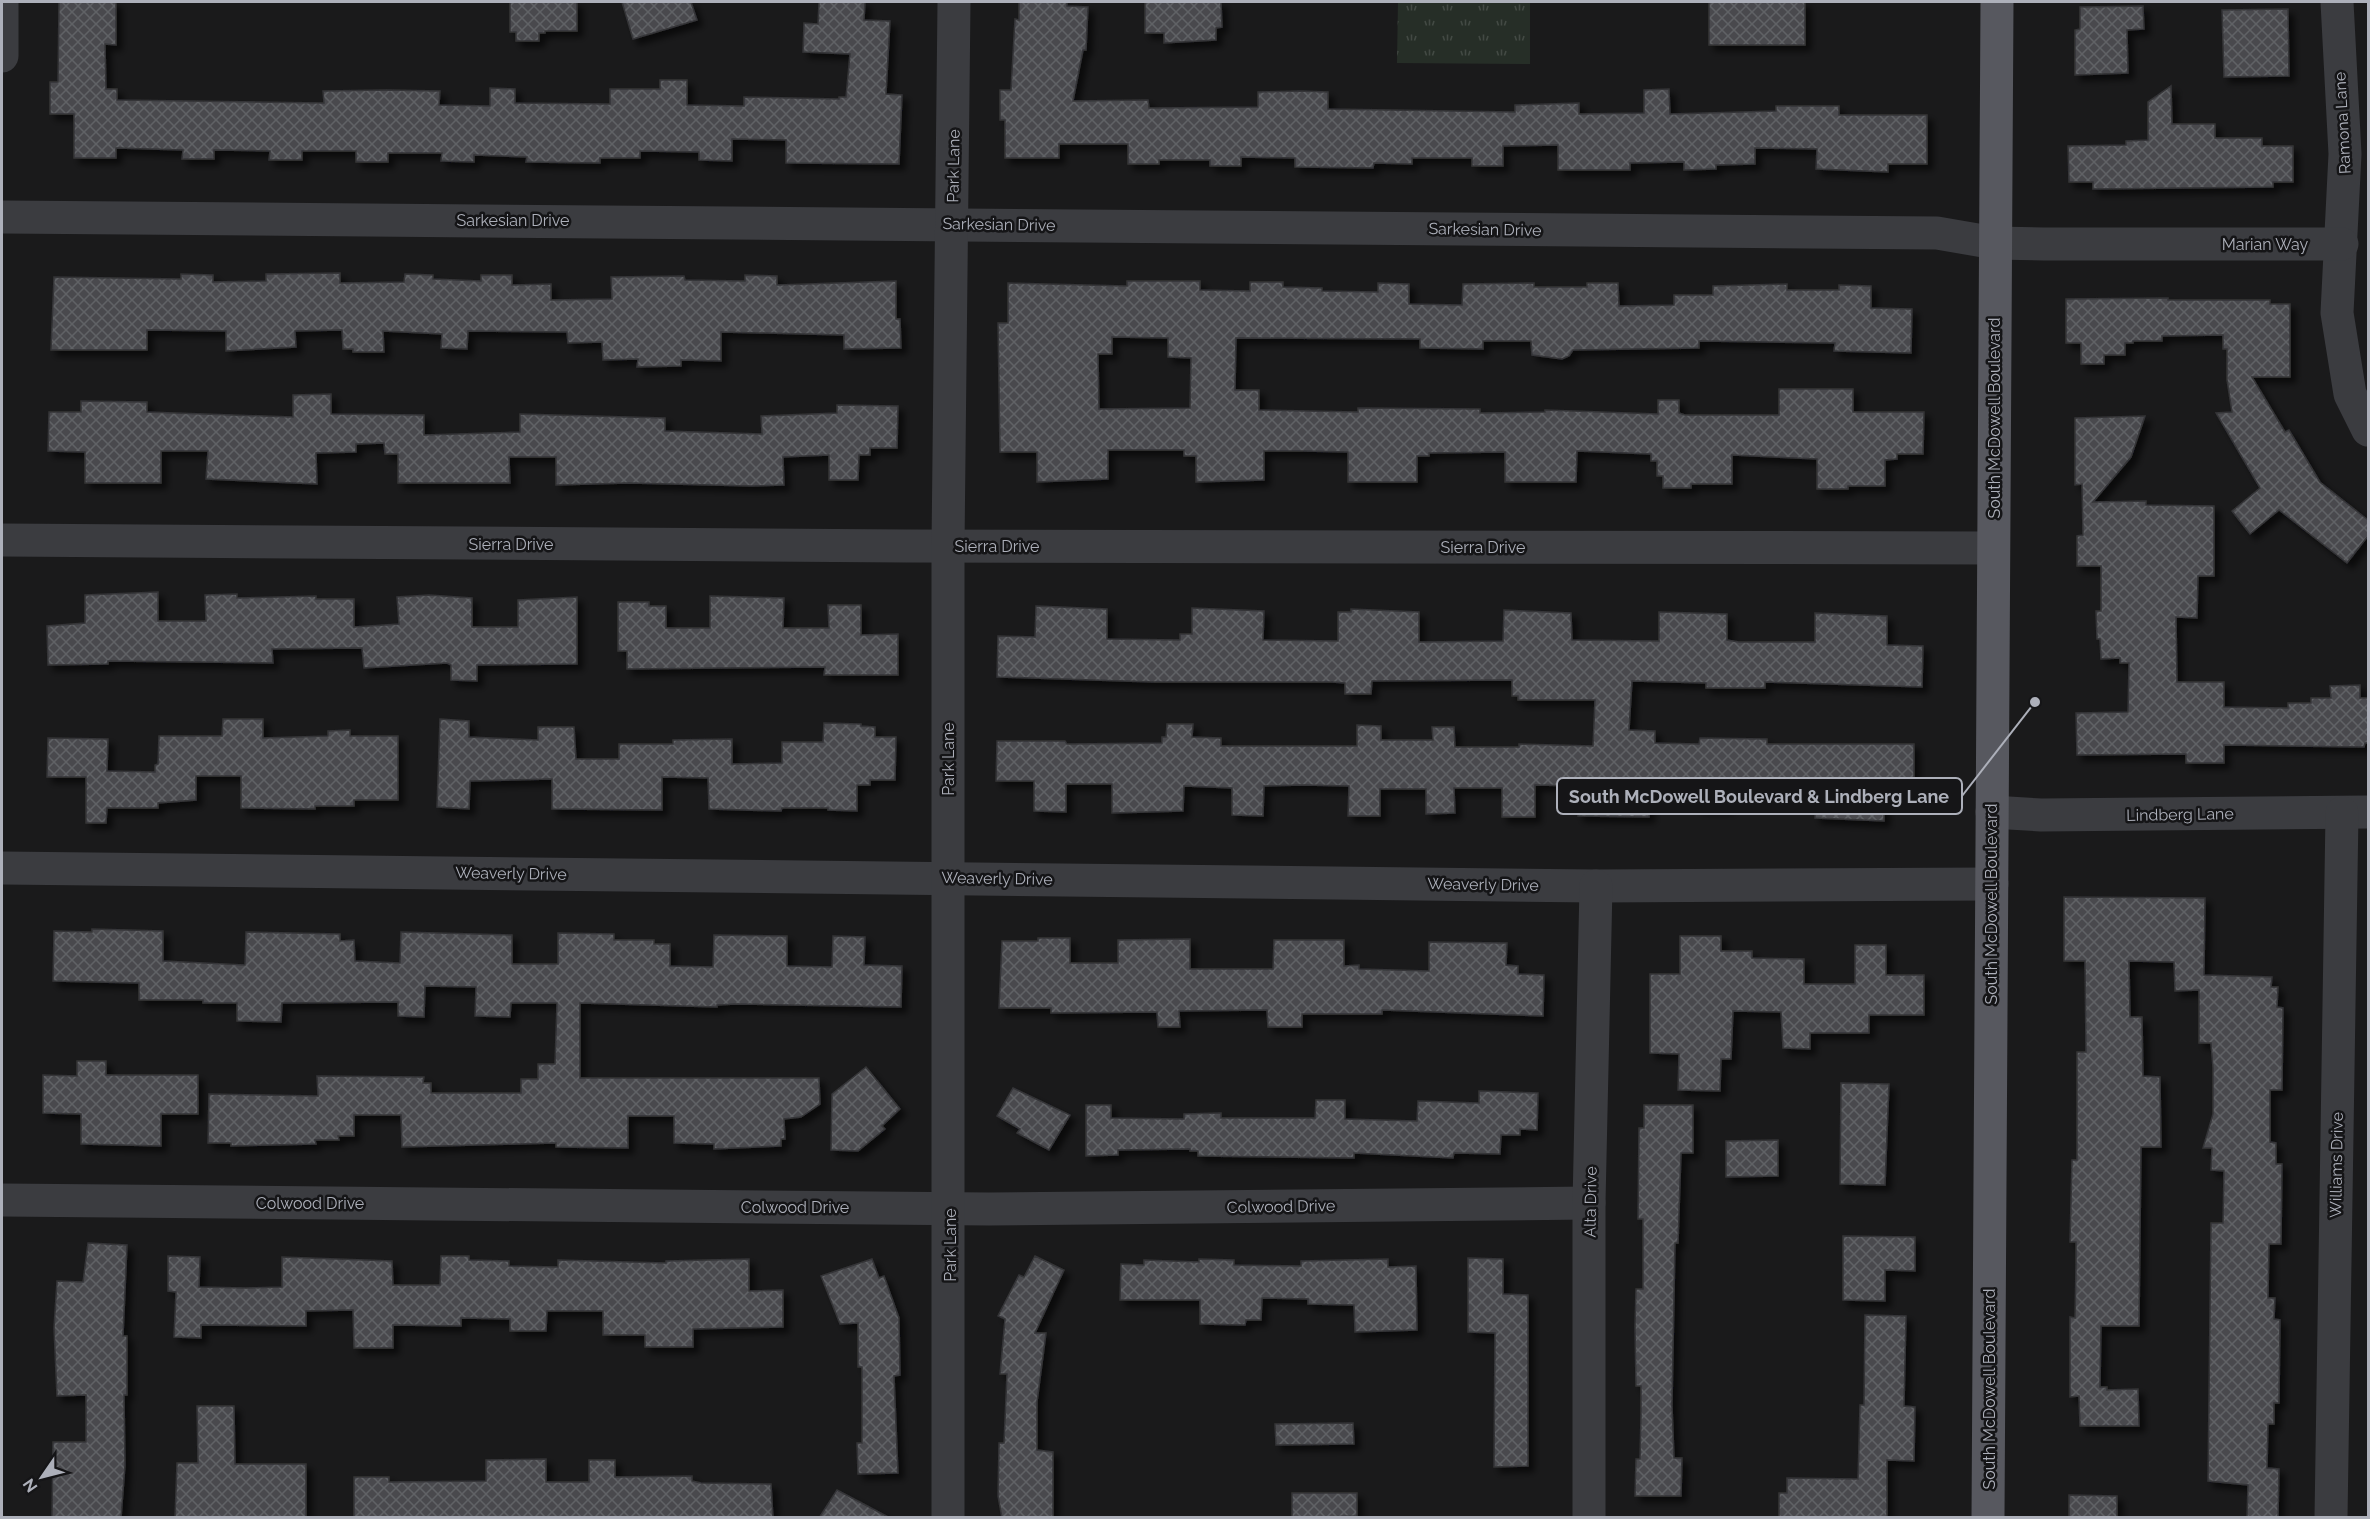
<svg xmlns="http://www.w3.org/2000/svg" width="2370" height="1519" viewBox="0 0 2370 1519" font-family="Raleway,sans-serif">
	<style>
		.park { fill: url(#park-tufts) }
		.building { fill: url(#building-cross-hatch); stroke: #343437; stroke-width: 1.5; fill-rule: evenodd; filter: url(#shadow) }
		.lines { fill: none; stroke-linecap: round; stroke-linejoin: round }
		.minor { stroke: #3b3c40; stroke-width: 33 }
		.major { stroke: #57585f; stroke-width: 33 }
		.labels { text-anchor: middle; stroke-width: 5; stroke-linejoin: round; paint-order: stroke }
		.street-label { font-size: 16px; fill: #adb0ba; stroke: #151517 }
		.leader { fill: none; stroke: #adb0ba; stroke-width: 2 }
		.callout-dot { fill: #adb0ba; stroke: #151517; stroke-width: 2 }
		.callout { fill: #151517; stroke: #adb0ba; stroke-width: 2 }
		.callout-label { font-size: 18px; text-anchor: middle; font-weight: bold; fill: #adb0ba }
	</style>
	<defs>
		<pattern id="park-tufts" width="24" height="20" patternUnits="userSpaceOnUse" patternTransform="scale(1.5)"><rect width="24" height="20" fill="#262e27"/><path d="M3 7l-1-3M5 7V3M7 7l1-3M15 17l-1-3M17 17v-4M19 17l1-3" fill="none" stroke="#434a44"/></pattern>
		<pattern id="building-cross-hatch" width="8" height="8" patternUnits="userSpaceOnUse" patternTransform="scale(1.5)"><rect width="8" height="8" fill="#494a4e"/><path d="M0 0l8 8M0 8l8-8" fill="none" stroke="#616265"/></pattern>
		<filter id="shadow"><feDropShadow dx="5.5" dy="5.5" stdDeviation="3" flood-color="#0009"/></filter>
	</defs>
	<rect width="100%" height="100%" fill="#1a1a1b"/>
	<polygon class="park" points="1398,2 1530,2 1530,64 1397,63"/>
	<g class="building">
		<polygon points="59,2 116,2 116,45 105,44 106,89 117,89 117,100 324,103 323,91 387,90 440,91 439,105 490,106 490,88 515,89 515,103 610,104 610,89 660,89 660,80 687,80 687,105 744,106 744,97 839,99 839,97 846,97 850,54 803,52 804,23 818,24 819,2 865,2 864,20 890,21 886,94 902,95 899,164 786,163 786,140 732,139 732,161 699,160 699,152 640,151 640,158 600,158 600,163 526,162 527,157 474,155 474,162 441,161 442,153 388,153 388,162 356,162 356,151 302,151 302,160 269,160 270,151 214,150 214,159 182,159 183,150 116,148 116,158 74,158 74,114 50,114 50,82 58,82"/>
		<polygon points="510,2 577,2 577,31 545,31 545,33 539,33 539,41 516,41 516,32 510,32"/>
		<polygon points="622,2 691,2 697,20 633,39"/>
		<polygon points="1019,2 1067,2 1067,6 1088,7 1086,50 1083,50 1073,101 1148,100 1149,108 1258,107 1258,92 1301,91 1328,92 1328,109 1515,112 1515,105 1579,103 1579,114 1644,113 1644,90 1669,89 1670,114 1776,111 1776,106 1839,106 1839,115 1927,115 1927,164 1888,164 1888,172 1816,169 1817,149 1755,148 1755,164 1716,165 1716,169 1684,170 1684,162 1630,163 1630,170 1558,170 1558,145 1503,146 1503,166 1472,166 1472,158 1412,158 1412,164 1374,163 1373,168 1295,167 1295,158 1241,157 1241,166 1210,166 1210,160 1159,160 1159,164 1128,164 1128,144 1059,144 1059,158 1005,158 1005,120 1000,120 1000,90 1011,90 1015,19 1019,20"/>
		<polygon points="1145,2 1221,2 1222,27 1216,28 1216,40 1164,43 1164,33 1145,33"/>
		<rect x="1709" y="2" width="96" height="43"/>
		<polygon points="2143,6 2144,29 2127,30 2128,73 2075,75 2075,30 2080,29 2080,7"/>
		<polygon points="2288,9 2289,76 2224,77 2222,10"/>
		<polygon points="2171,86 2172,124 2215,124 2215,138 2262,138 2262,146 2293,146 2293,182 2273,182 2273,187 2093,189 2093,182 2069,182 2068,146 2126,145 2126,141 2148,140 2148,102"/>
		<polygon points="340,273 340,283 404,282 405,274 433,275 433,279 481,281 481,275 512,275 512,285 551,284 551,300 612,299 611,277 684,276 685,280 745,281 745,275 777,276 777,285 896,281 896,319 900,319 901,348 844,349 844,335 721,332 721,361 681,360 681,366 637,367 638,359 603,360 602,342 568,343 567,332 468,331 467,349 441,348 442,334 383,331 384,352 353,352 353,349 343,349 342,330 295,331 296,347 226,351 226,331 147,330 147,350 51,350 54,277 181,279 181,274 213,275 213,282 266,281 266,274"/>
		<path d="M1127,281H1200V290L1250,291V282H1283V287L1322,288V291L1378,292V283L1409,284V304L1462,305L1463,284L1534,283V287H1587V283H1618L1619,306L1674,305V295H1713V286L1787,284V290H1839V285L1871,286V308L1912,309L1911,353L1834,351L1835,343L1699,341V348L1573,350L1569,356L1562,359L1532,355L1531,341H1483V349L1420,348V339L1236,338L1235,390H1259V410L1358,412V408L1480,409V413L1545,412V410L1658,414V400H1679V413L1685,415H1779V389H1853V412H1924L1923,454H1897V459L1885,460V486H1848V489H1817V459L1732,455V484H1691V488H1663V476H1657V461H1651V454L1577,451L1576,482H1505V452L1429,453V456H1417V482H1348V452L1303,451H1264V480L1196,482V456H1184V450H1108V479L1037,482V452H1000L998,323H1008V283L1127,286ZM1112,337L1168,338V357L1191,358L1190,408L1099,409L1098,354H1112Z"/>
		<polygon points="2168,298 2168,300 2270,300 2270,304 2290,304 2290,377 2252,377 2285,432 2289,430 2320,482 2368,520 2368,536 2347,563 2279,510 2250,534 2232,511 2260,488 2216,413 2232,412 2227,380 2227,349 2223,349 2223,335 2162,336 2162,341 2133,341 2133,343 2125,343 2125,355 2104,355 2104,364 2081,364 2081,343 2066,343 2066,299"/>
		<polygon points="331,394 331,414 424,415 424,435 520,432 520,414 665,418 665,431 762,434 761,416 837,413 837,405 898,406 897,448 870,448 870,455 859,455 858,480 829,480 829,455 783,457 784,485 752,486 629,483 556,485 556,457 509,457 510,483 398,483 398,454 385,454 384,443 356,444 356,452 316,453 317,484 206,479 208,451 161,451 161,483 85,483 85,452 48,451 49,412 81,412 81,401 147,402 147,412 293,417 293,395"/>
		<polygon points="2145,416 2131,457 2093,502 2146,501 2146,505 2214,506 2214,576 2198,576 2197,618 2176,617 2177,682 2224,682 2224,707 2288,708 2288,703 2311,703 2311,698 2331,698 2330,686 2360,685 2360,698 2368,698 2368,743 2365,743 2364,747 2224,745 2224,763 2186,763 2186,754 2077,755 2076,713 2128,712 2129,663 2120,663 2120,658 2101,659 2100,639 2097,639 2096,611 2101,611 2101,566 2077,566 2077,536 2083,535 2082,484 2075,485 2075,418"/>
		<polygon points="158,592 158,621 206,621 205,595 237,594 237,598 316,596 316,599 354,599 354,627 399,624 397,597 429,595 472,598 472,627 518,627 518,600 577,597 577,664 477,665 477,681 451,680 451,665 447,663 364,668 362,648 272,649 273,663 108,661 108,664 48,665 47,626 85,623 85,595"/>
		<polygon points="710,596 784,598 783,628 829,628 828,605 861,605 861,635 898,634 898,675 824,675 825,667 627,669 627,651 618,651 618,602 649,602 649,606 666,606 666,628 710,628"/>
		<polygon points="1036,606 1107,609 1107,639 1180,640 1180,634 1192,634 1192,608 1264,611 1263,640 1338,641 1338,612 1351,612 1351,609 1419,612 1419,642 1503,641 1504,610 1571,613 1572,640 1659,641 1659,612 1727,614 1727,640 1739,642 1815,642 1815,613 1887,616 1887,645 1923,646 1922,687 1765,682 1765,688 1706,688 1706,683 1632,681 1629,730 1655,731 1655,743 1699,744 1700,738 1767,739 1767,744 1914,744 1914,801 1884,801 1884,821 1815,818 1816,794 1804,794 1804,787 1778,787 1778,779 1730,779 1729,808 1697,808 1698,794 1650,793 1649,817 1578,816 1579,786 1535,785 1535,817 1502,817 1502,788 1454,788 1455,813 1426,814 1426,789 1380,789 1380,816 1348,816 1349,786 1302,785 1264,786 1263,816 1232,815 1232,788 1184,786 1183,811 1112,813 1112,784 1066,784 1066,812 1034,811 1034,781 996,781 997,741 1065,741 1067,744 1162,743 1162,737 1166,737 1167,724 1193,724 1192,737 1221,738 1221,746 1357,746 1357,725 1381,726 1381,740 1433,740 1432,727 1454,727 1455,747 1519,747 1519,744 1593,746 1595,700 1518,700 1518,696 1512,696 1512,680 1372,681 1371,694 1345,694 1345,683 1332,682 1154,682 997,677 998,636 1035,637"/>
		<polygon points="223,719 263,719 263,738 328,736 328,731 350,730 350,736 398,736 398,800 354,800 354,806 315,806 315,809 241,808 241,776 196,776 196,800 158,803 158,808 107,808 106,823 86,823 86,777 47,777 48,738 108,739 107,771 155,772 155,765 158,764 159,736 222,736"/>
		<polygon points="440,719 469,721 469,737 538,740 538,727 574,727 576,759 619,759 619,744 673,744 673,740 732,739 732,764 782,763 782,742 823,742 824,723 861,724 861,726 875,727 875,737 896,737 895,780 870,780 870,785 857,785 857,811 828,810 828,808 782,808 781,811 709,809 708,778 662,777 662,810 552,809 552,779 470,781 469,809 437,807"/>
		<polygon points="2064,897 2205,898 2204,975 2272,977 2271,987 2278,987 2277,1007 2283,1008 2282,1090 2270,1090 2270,1142 2276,1143 2276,1164 2282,1164 2281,1244 2269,1244 2268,1298 2275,1298 2274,1319 2280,1320 2279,1403 2274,1403 2274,1424 2268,1424 2267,1468 2279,1469 2278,1518 2247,1518 2248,1485 2208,1481 2211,1223 2223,1223 2224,1171 2211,1170 2212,1148 2203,1148 2213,1114 2213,1068 2211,1043 2199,1043 2199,990 2175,991 2174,962 2129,961 2130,1017 2142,1017 2143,1076 2160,1077 2161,1147 2141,1147 2139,1326 2101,1326 2100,1387 2107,1387 2107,1390 2138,1389 2139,1426 2080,1426 2079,1396 2070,1397 2070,1317 2075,1318 2076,1264 2076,1242 2070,1242 2072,1160 2077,1160 2077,1052 2086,1052 2085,961 2064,961"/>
		<polygon points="92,929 163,931 163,961 245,965 246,932 340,934 340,941 354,940 355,961 400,963 401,932 512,935 512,964 558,964 558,933 614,934 614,940 654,940 654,944 670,944 670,966 713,967 714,935 787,936 787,966 832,967 833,936 865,937 864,965 902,966 901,1007 736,1004 717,1005 717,1007 580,1003 580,1078 819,1078 820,1104 801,1117 784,1119 785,1139 781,1139 781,1146 714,1149 714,1144 674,1143 674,1116 628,1116 628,1148 556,1147 556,1143 402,1147 401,1115 354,1115 354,1136 338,1136 339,1140 315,1140 316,1144 231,1146 231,1143 208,1143 209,1094 318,1096 317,1076 424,1077 423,1083 431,1083 431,1093 521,1093 521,1079 538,1079 538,1064 555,1064 557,1003 511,1003 510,1017 475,1016 476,987 425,986 424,1017 398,1016 398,1002 282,1003 281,1022 237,1021 237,1003 203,1003 203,1000 139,1000 139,983 53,981 54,931 92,932"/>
		<polygon points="1680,936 1721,936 1721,951 1752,951 1752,958 1804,959 1804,984 1855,984 1855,945 1886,945 1886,975 1924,975 1924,1015 1869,1015 1869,1033 1810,1033 1810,1049 1783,1048 1781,1012 1733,1011 1731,1059 1721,1059 1720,1091 1678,1090 1679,1054 1650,1053 1650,974 1680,974"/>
		<polygon points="1038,938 1070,938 1070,963 1118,963 1118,940 1190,939 1190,969 1273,969 1274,940 1344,940 1344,966 1359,965 1359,969 1429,971 1429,942 1507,943 1506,965 1518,966 1518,974 1544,975 1543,1016 1382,1010 1382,1014 1302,1014 1302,1027 1268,1027 1267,1010 1179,1011 1180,1027 1158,1027 1157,1012 1051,1013 1051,1008 999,1008 1002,941 1038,941"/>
		<polygon points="77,1061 106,1061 106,1075 198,1075 198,1114 161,1114 161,1146 81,1144 81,1114 43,1113 43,1075 77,1076"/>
		<polygon points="866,1067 900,1109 882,1126 885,1129 858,1151 831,1150 832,1094"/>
		<polygon points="1841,1083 1889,1084 1885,1185 1840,1184"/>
		<polygon points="1013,1088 1070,1115 1049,1150 1017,1133 1020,1129 997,1116"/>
		<polygon points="1479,1091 1538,1093 1537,1130 1520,1129 1520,1135 1501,1135 1500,1154 1454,1153 1453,1158 1354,1153 1354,1158 1198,1156 1198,1151 1190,1151 1190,1149 1118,1150 1118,1155 1086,1156 1086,1105 1111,1105 1111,1118 1184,1119 1184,1114 1221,1113 1221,1118 1315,1118 1316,1100 1345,1100 1345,1119 1417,1121 1418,1101 1479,1103"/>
		<polygon points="1644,1105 1693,1105 1693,1153 1681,1153 1678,1243 1675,1243 1672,1405 1674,1458 1682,1458 1681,1496 1635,1496 1636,1459 1640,1459 1641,1414 1641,1386 1636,1386 1635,1327 1636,1289 1643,1289 1643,1219 1638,1219 1639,1128 1644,1128"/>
		<polygon points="1778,1140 1778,1176 1726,1177 1726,1141"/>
		<polygon points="1843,1236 1915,1237 1915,1271 1885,1270 1885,1301 1843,1300"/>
		<polygon points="88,1243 127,1245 123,1336 127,1336 127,1395 124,1395 125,1465 121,1518 52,1518 53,1442 86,1442 86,1395 57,1396 54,1328 57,1281 83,1282"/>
		<polygon points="168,1256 200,1257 199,1287 246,1288 282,1287 282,1257 392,1261 393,1285 440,1285 441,1256 469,1256 469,1260 509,1261 509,1266 558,1267 558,1260 666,1263 666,1261 749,1259 749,1291 783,1290 783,1327 693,1329 693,1347 645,1347 645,1335 603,1335 603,1311 547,1311 546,1331 510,1331 510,1319 461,1318 461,1326 393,1325 393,1348 354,1348 353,1310 306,1311 306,1326 201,1325 201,1338 174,1337 176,1292 168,1291"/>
		<polygon points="1035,1256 1064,1270 1035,1333 1046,1333 1037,1402 1037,1450 1053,1452 1053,1518 1002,1518 998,1496 999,1443 1004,1443 1007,1374 1000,1374 1005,1319 998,1316 1019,1275 1024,1277"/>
		<polygon points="1468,1258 1503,1259 1503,1294 1528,1295 1528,1466 1494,1467 1495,1333 1468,1332"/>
		<polygon points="872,1259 879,1278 884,1276 899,1318 900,1375 894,1376 898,1473 858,1474 857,1443 862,1443 862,1367 858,1367 858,1323 840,1324 821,1276"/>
		<polygon points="1199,1259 1234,1260 1234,1265 1301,1266 1301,1261 1388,1259 1388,1267 1416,1266 1417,1330 1355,1332 1354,1305 1308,1304 1308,1299 1262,1298 1261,1320 1246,1320 1245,1325 1200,1324 1200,1300 1120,1300 1121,1264 1144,1265 1144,1260 1199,1262"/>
		<polygon points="1865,1315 1906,1316 1904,1406 1915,1407 1914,1461 1887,1460 1887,1518 1779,1518 1779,1493 1787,1493 1787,1478 1858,1479 1860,1405 1864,1405"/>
		<polygon points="197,1406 234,1406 235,1464 306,1464 306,1518 175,1518 177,1463 198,1463"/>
		<polygon points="1353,1423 1354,1444 1276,1445 1275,1424"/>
		<polygon points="546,1459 546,1482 589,1482 589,1460 615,1460 615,1477 692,1476 692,1481 701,1483 771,1484 773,1518 354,1518 354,1477 389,1477 389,1482 486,1481 486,1460"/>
		<polygon points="837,1490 890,1518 819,1518"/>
		<polygon points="1292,1493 1357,1493 1357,1516 1292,1518"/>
		<polygon points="2069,1495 2117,1496 2117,1518 2069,1518"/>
	</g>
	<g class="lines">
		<g class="minor">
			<polyline points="2337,2 2345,154 2337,313 2350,394 2368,430"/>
			<polyline points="2,56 2,2"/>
			<polyline points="2,217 1937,233 1995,243 2044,244 2342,244"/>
			<polyline points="2,540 907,546 1993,548"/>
			<polyline points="1992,812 2041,815 2368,812"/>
			<polyline points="2,868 1596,886 1992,884"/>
			<polyline points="2,1200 989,1209 1589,1203"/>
			<polyline points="948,1518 948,546 954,2"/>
			<polyline points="1589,1518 1589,1203 1596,886"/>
			<polyline points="2331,1518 2342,813"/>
		</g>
		<polyline class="major" points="1988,1518 1997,2"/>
	</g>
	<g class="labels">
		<g class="street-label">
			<text transform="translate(2342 123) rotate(-93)" y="6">Ramona Lane</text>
			<text transform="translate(953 166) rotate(-89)" y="6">Park Lane</text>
			<text x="513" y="226">Sarkesian Drive</text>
			<text transform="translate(999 224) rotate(1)" y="6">Sarkesian Drive</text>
			<text transform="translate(1485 229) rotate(1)" y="6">Sarkesian Drive</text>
			<text x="2265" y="250">Marian Way</text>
			<text transform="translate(1994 418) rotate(-90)" y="6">South McDowell Boulevard</text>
			<text x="511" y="550">Sierra Drive</text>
			<text x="997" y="552">Sierra Drive</text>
			<text x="1483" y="553">Sierra Drive</text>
			<text transform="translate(948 759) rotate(-90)" y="6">Park Lane</text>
			<text transform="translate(2180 814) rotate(-1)" y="6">Lindberg Lane</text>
			<text transform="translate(511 873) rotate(1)" y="6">Weaverly Drive</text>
			<text transform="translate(997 878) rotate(1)" y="6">Weaverly Drive</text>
			<text transform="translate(1483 884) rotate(1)" y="6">Weaverly Drive</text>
			<text transform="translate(1991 904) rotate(-90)" y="6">South McDowell Boulevard</text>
			<text transform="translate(2336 1165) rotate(-89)" y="6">Williams Drive</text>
			<text transform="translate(1590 1202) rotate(-89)" y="6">Alta Drive</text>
			<text x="310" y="1209">Colwood Drive</text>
			<text transform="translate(1281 1206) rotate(-1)" y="6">Colwood Drive</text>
			<text x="795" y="1213">Colwood Drive</text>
			<text transform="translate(950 1245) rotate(-90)" y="6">Park Lane</text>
			<text transform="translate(1989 1389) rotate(-90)" y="6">South McDowell Boulevard</text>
		</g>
	</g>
	<path class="leader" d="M2035 702L1962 796"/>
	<circle class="callout-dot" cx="2035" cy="702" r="6"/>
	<rect class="callout" x="1557" y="778" width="405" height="36" rx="6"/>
	<g class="callout-label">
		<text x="1759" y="803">South McDowell Boulevard &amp; Lindberg Lane</text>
	</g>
	<rect width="2370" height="1519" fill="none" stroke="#adb0ba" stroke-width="6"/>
	<g transform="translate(42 1477) rotate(235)" stroke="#151517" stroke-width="4.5" paint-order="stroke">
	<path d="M0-4.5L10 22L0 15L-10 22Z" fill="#adb0ba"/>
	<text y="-9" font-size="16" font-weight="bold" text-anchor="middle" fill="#adb0ba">N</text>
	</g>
</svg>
